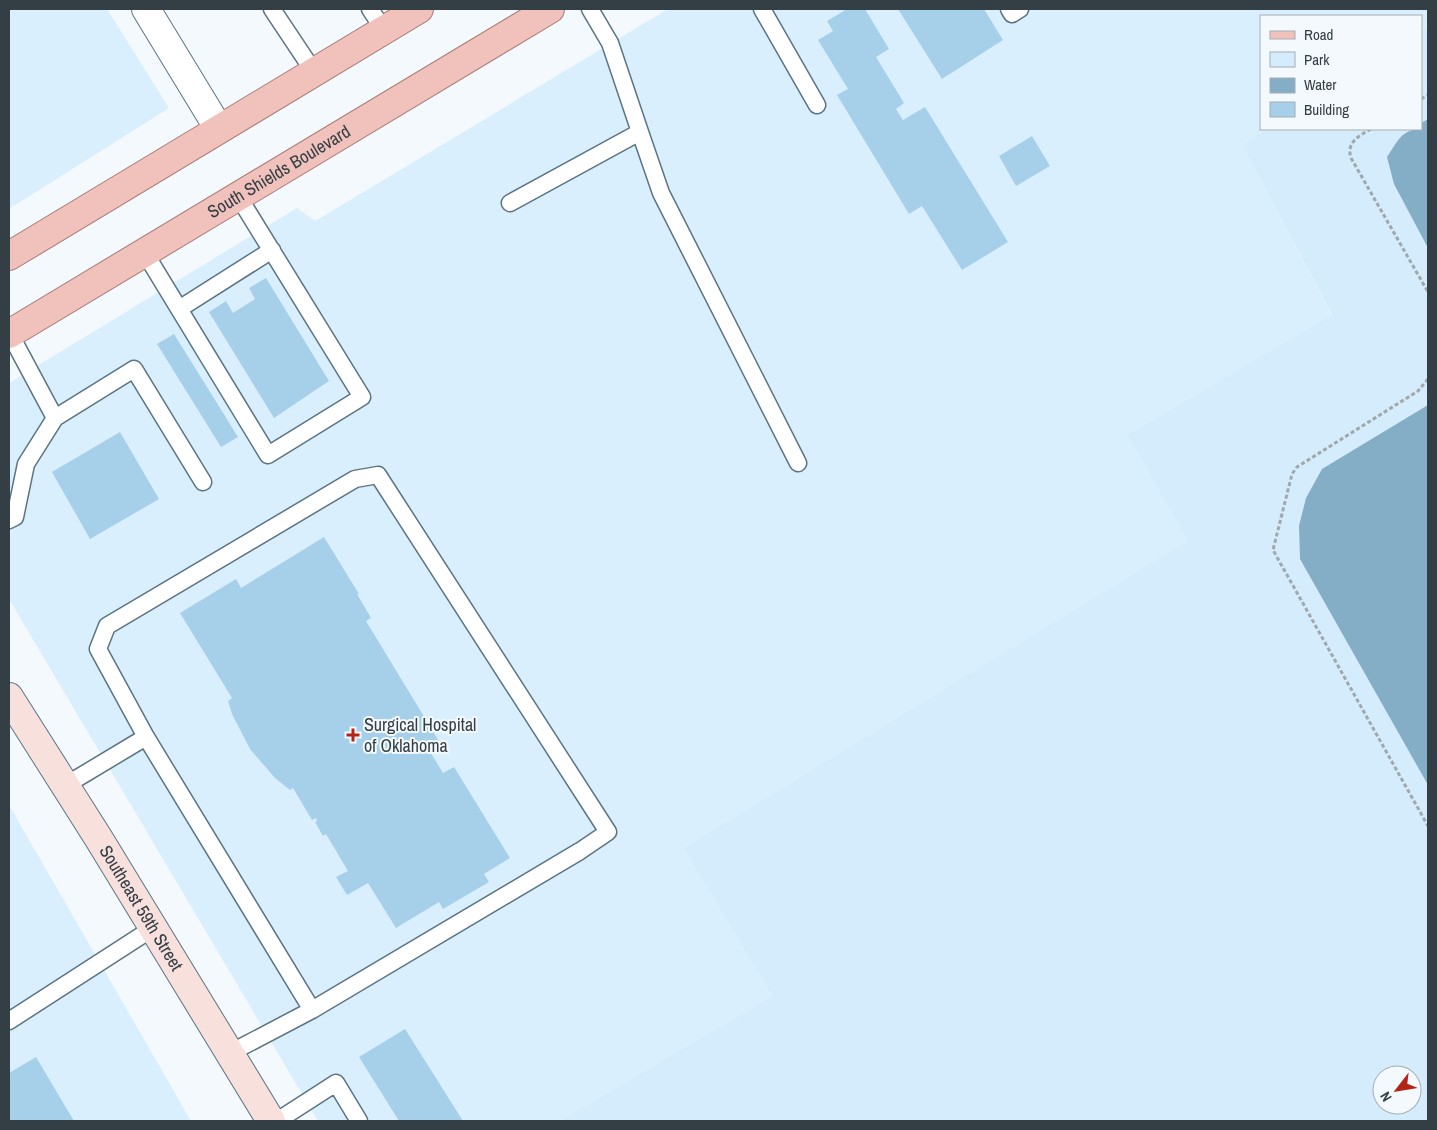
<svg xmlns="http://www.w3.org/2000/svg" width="1437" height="1130" font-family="'Archivo Narrow',sans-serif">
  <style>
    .built { fill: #d9effd }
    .green { fill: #d4ecfb; fill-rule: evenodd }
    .water { fill: #84aec6 }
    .building { fill: #a6d0e9 }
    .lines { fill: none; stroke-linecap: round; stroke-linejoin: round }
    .lane-casing { stroke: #5a7484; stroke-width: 19 }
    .street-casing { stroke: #5a7484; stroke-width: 30 }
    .secondary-casing { stroke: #5a7484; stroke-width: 30 }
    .primary-casing { stroke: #a77a74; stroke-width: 30 }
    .path { stroke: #a0a8ac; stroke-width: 3; stroke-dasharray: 4 2.5; stroke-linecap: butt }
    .lane { stroke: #fff; stroke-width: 16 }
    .street { stroke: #fff; stroke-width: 28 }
    .secondary { stroke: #f8e1dd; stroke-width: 28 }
    .primary { stroke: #f0c2bb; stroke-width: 28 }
    .poi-dot { fill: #b32417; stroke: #f3f9fc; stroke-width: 2 }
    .labels { text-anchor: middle; stroke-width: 4; stroke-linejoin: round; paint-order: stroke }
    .street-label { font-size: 18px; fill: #333e45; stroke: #f3f9fc }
    .poi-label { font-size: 18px; fill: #333e45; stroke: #f3f9fc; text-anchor: start }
  </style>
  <rect width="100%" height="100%" fill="#f3f9fc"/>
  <!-- built -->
  <path class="built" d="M9,9H107L169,108L9,209Z
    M668,9H1428V26L1421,31V16H1261V129H1267L1242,145L1332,316L1129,435L1189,541L683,848L772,996L559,1121H318L9,599V383L297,208L315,221Z
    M9,805L191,1121H9Z"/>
  <!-- green -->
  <path class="green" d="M1428,26V1121H559L772,996L683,848L1188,541L1128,435L1332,315L1242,145L1267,129H1421V31ZM1382,1075H1412V1105H1382Z"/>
  <!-- water -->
  <path class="water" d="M1428,119V248L1394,184L1387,157C1397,143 1401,129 1421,129V123Z
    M1428,405V785L1300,559L1299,526L1306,498L1322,469Z"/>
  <!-- building -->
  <path class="building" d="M847,9H865L889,49L876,57L904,103L896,109L903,120L925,107L1008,242L962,270L922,206L909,214L837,95L848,89L818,40L833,31L827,21Z
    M898,9H984L1003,40L942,79Z
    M1032,136L1050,166L1016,186L999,156Z
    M266,278L329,381L274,418L209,312L226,301L233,313L255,299L249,288Z
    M174,334L238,437L221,447L157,344Z
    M120,432L159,499L90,539L52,472Z
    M324,537L359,594H357L371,618L366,621L440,743L429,750L443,773L454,767L510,858L484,874L489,882L443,909L439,902L396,928L368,883L347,895L336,877L348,871L326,834L323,836L315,822L317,821L316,818L312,820L293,788L290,790L275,778L250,749L232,714L228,701L232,698L180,613L236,579L241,588Z
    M405,1029L463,1121H399L359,1057Z
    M36,1057L74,1121H9V1073Z"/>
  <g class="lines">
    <!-- lane casing -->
    <g class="lane-casing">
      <path id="lane" d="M272,9L314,72
        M370,9L384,30
        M762,9L817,105
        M1009,9L1012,14L1020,9
        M640,132L661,193L798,463
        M510,203L640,132L610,43L590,9
        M145,253L268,455L362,397L238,196
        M179,309L272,250
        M55,418L134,369L203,482
        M9,520L15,517L26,464L55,418L10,334
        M66,785L146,737
        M9,1021L153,928
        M230,1053L312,1010L580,851L608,832L378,475L355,479L107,626L98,649L146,737L312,1010
        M277,1121L336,1083L359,1121"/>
    </g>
    <!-- street casing -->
    <g class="street-casing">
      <path id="street" d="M146,9L219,129"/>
    </g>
    <!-- secondary casing -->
    <g class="secondary-casing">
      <g id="secondary">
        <path id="s1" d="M9,697L99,839L271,1121"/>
      </g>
    </g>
    <!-- primary casing -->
    <g class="primary-casing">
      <g id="primary">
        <path d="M9,256L419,9"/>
        <path id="s2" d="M9,334L550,9"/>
      </g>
    </g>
    <!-- path -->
    <path class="path" d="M1421,99L1428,95
      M1371,129C1359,136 1346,142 1351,158L1428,292
      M1428,379L1418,391L1297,467L1292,474L1273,550L1428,826"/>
    <!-- lane -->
    <use href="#lane" class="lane"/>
    <!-- street -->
    <use href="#street" class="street"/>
    <!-- secondary -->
    <use href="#secondary" class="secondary"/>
    <!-- primary -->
    <use href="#primary" class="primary"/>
  </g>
  <!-- markers -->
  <path class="poi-dot" d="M350.5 727.5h5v5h5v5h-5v5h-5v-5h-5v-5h5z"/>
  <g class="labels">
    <!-- street labels -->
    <g class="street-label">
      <text dy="6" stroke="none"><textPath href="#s2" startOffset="315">South Shields Boulevard</textPath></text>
      <text dy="6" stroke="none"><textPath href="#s1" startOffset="249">Southeast 59th Street</textPath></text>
    </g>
    <!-- poi labels -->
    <g class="poi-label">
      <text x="364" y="731">Surgical Hospital<tspan x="364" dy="21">of Oklahoma</tspan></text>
    </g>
  </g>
  <!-- border -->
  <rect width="1437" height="1130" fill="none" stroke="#333e45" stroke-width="20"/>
  <!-- legend -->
  <rect x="1260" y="15" width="162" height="115" fill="#f3f9fc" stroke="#a6aeb3"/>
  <rect x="1270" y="31" width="25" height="8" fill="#f0c2bb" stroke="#a6aeb3"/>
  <text x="1304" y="40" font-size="15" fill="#333e45">Road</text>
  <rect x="1270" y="52" width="25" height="15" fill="#d4ecfb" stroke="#a6aeb3"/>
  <text x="1304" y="65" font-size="15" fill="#333e45">Park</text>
  <rect x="1270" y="78" width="25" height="15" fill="#84aec6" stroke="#a6aeb3"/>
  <text x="1304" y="90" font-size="15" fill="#333e45">Water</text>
  <rect x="1270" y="102" width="25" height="15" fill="#a6d0e9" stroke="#a6aeb3"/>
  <text x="1304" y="115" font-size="15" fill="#333e45">Building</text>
  <!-- north arrow -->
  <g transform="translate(1397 1090) rotate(239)"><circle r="24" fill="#f3f9fc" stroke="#a6aeb3"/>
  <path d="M0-4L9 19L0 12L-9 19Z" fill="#b32417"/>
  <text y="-8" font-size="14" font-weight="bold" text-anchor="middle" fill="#333e45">N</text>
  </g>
</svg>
